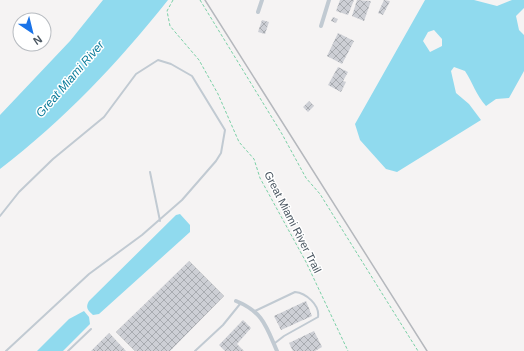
<svg xmlns="http://www.w3.org/2000/svg" width="524" height="351" font-family="Helvetica,sans-serif">
  <style>
    .water { fill: #90daee; fill-rule: evenodd }
    .building { fill: url(#building-cross-hatch) }
    .lines { fill: none; stroke-linecap: round; stroke-linejoin: round }
    .path { stroke: #7ad0a6; stroke-width: 1; stroke-dasharray: 3 2; stroke-linecap: butt }
    .service { stroke: #c1cad2; stroke-width: 2 }
    .minor { stroke: #c1cad2; stroke-width: 4 }
    .rail { stroke: #b5b8bd; stroke-width: 1.5 }
    .labels { text-anchor: middle; stroke-width: 3; stroke-linejoin: round; paint-order: stroke }
    .street-label { font-size: 11px; fill: #4a5661; stroke: #fff }
    .water-label { font-size: 12px; font-style: italic; fill: #0c7c9b; stroke: #fff }
  </style>
  <defs>
    <pattern id="building-cross-hatch" width="8" height="8" patternUnits="userSpaceOnUse"><rect width="8" height="8" fill="#cdcfd5"/><path d="M0 0l8 8M0 8l8-8" fill="none" stroke="#a8abb0"/></pattern>
  </defs>
  <rect width="100%" height="100%" fill="#f5f3f3"/>
  <!-- water -->
  <path class="water" d="M103,0H168C118,63 64,120 0,169V115L70,41Z
    M425,0H474L497,6L512,0H524V8L516,16L519,30L524,35V71L509,98L496,99L486,106C476,95 473,83 465,71L454,67L451,71L456,93L469,104L481,120L397,172L386,169L360,140L355,124ZM434,30L442,39V46L430,52L423,41L428,32Z
    M180,214L190,225V232L99,314L93,315C88,310 85,308 89,301L176,215Z
    M84,311L89,317L90,324L63,351H37L69,319Z"/>
  <!-- building -->
  <path class="building" d="M340,0H354L348,15L336,11Z
    M357,0L371,1L364,21L352,16Z
    M384,0L390,1L383,15L378,13Z
    M333,17L338,19L336,23L331,21Z
    M262,20L269,22L265,34L258,32Z
    M338,33L354,41L342,64L327,56Z
    M338,67L348,72L343,81L346,82L341,92L328,85Z
    M309,101L314,106L308,112L303,107Z
    M189,261L224,296L170,351H135L116,332Z
    M306,301L312,316L281,330L274,316Z
    M243,320L251,328L237,344L244,351H225L219,345Z
    M314,331L322,347L315,351H293L289,343Z
    M109,333L126,351H91Z"/>
  <g class="lines">
    <!-- path -->
    <path class="path" d="M173,0L167,11L170,26L199,60L218,94L239,142L254,159L260,178L306,262L348,351
      M200,0L282,134L306,178L320,194L418,351"/>
    <!-- service -->
    <path class="service" d="M150,172L160,221
      M0,216L19,192L53,159L104,117L136,74L158,60L171,64L192,76L225,130L221,153L216,161L182,200L142,235L89,274L6,351
      M255,311L295,292C306,293 320,305 318,317L284,336L275,343
      M68,351L91,329
      M195,351L223,325L240,304"/>
    <!-- minor -->
    <path class="minor" d="M258,12L262,0
      M321,26L329,0
      M236,301C263,312 266,326 277,351"/>
    <!-- rail -->
    <path class="rail" d="M205,0L427,351"/>
  </g>
  <g class="labels">
    <!-- street labels -->
    <g class="street-label">
      <text transform="translate(293 222) rotate(63)" y="4">Great Miami River Trail</text>
    </g>
    <!-- water labels -->
    <g class="water-label">
      <text transform="translate(70 79) rotate(-49)" y="4">Great Miami River</text>
    </g>
  </g>
  <!-- north arrow -->
  <g transform="translate(32 32) rotate(145)"><circle r="19" fill="#ffffff" stroke="#b7bbc0"/>
  <path d="M0-3L7 15L0 10L-7 15Z" fill="#1a73e8"/>
  <text y="-6" font-size="11" font-weight="bold" text-anchor="middle" fill="#4a5661">N</text>
  </g>
</svg>
